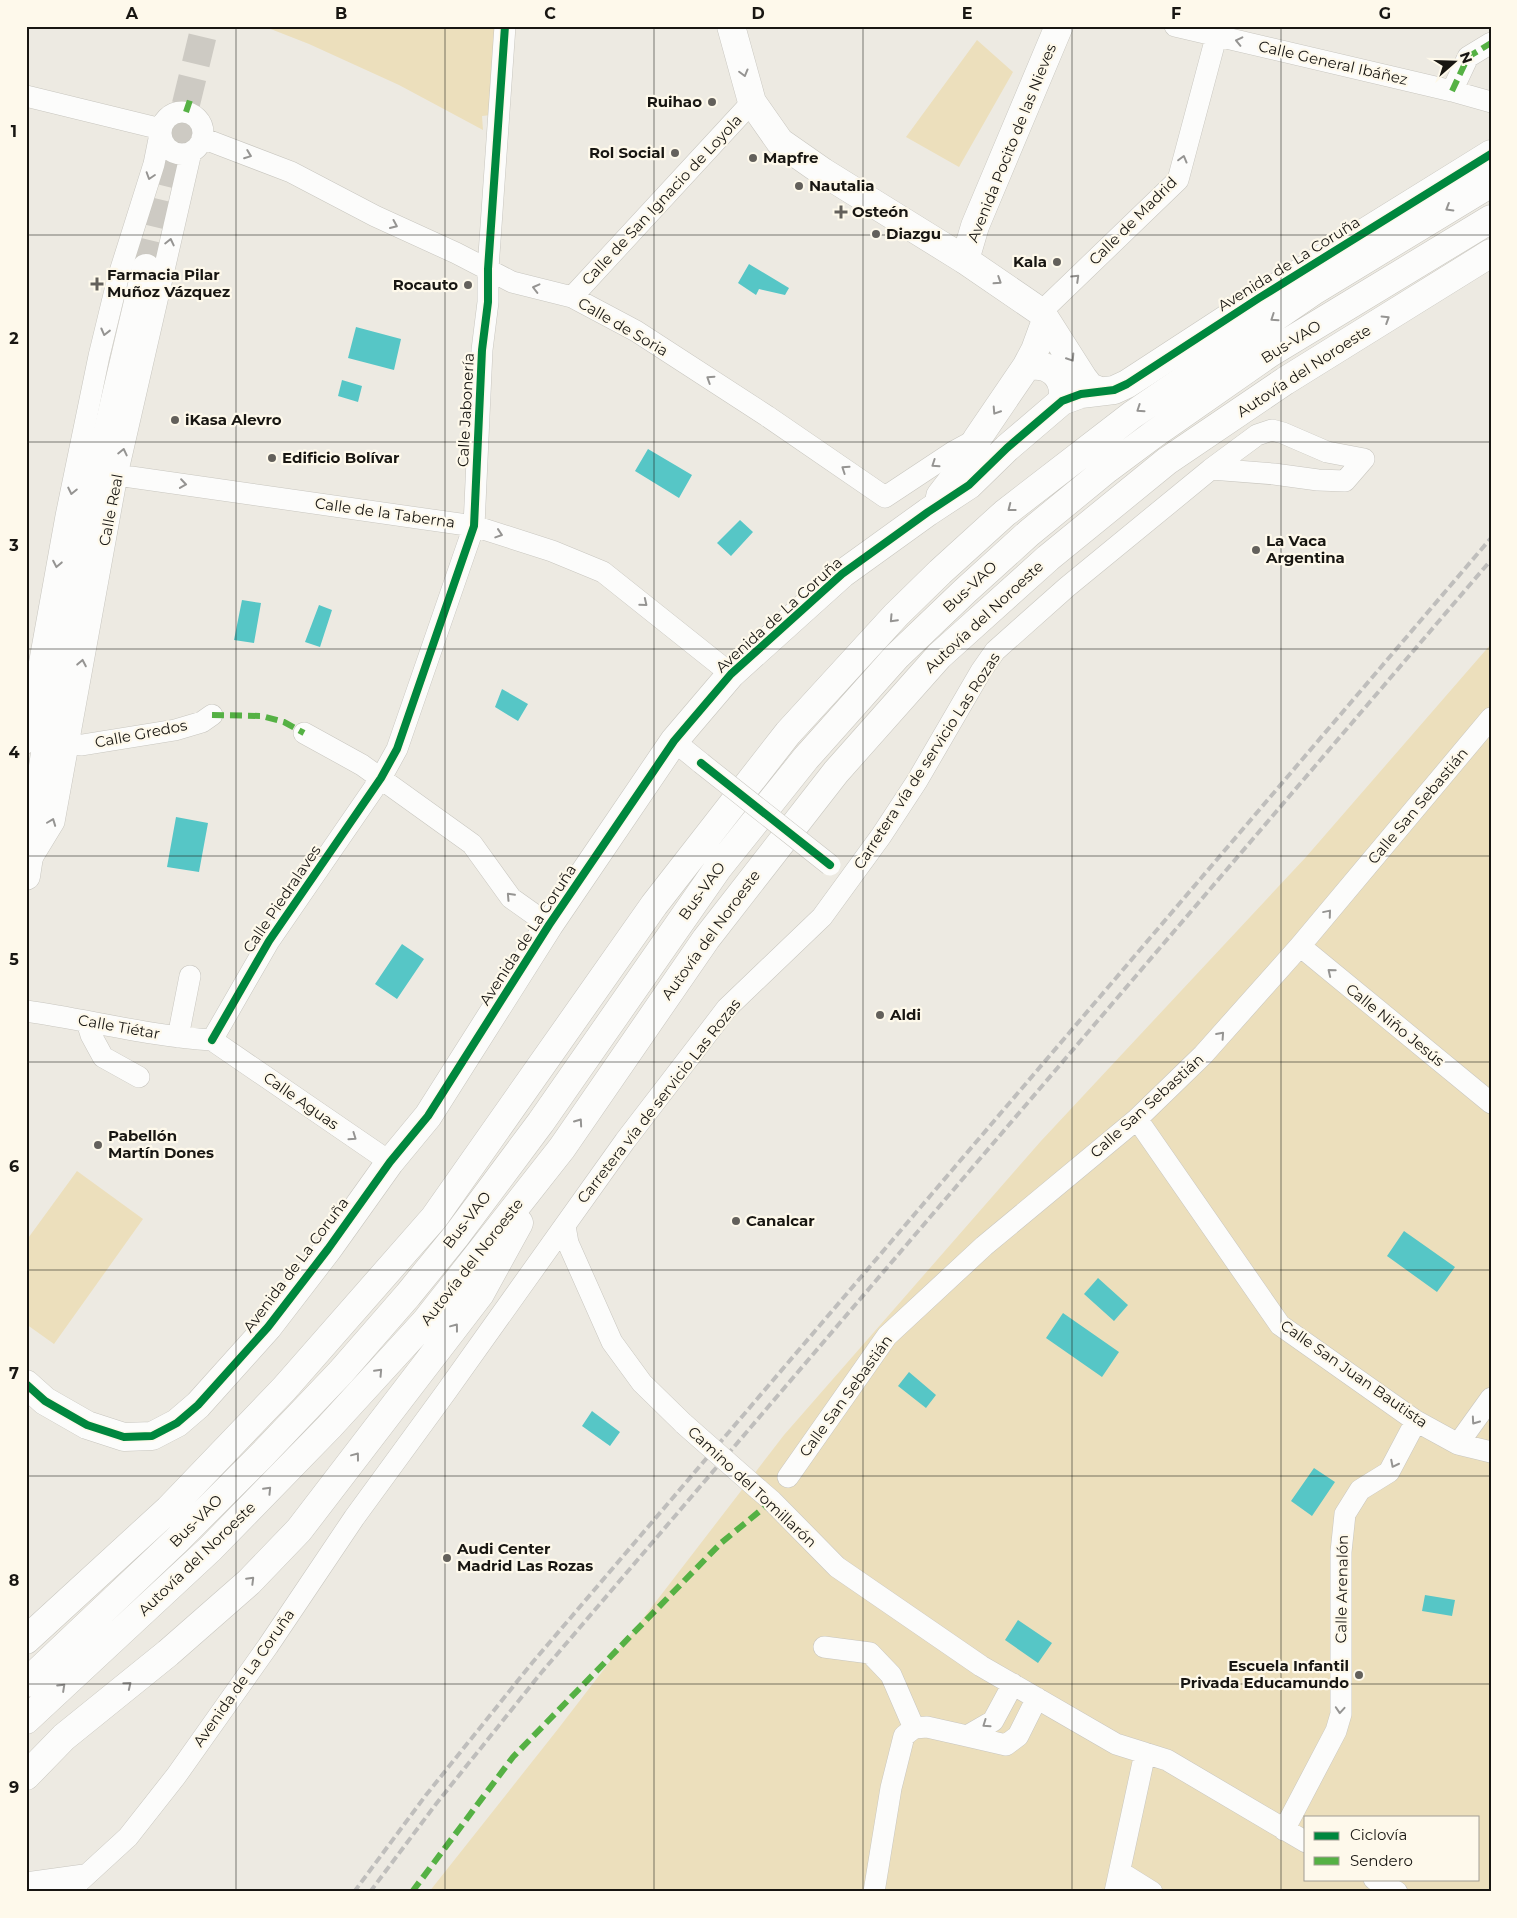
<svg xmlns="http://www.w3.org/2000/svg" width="1517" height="1918" font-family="Montserrat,sans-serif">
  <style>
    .green { fill: #ecdfbc; fill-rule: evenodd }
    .water { fill: #56c6c6 }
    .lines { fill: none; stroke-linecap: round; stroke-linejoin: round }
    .secondary-tunnel { stroke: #cdcac3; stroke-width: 28; stroke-dasharray: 28 14; stroke-linecap: butt }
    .street-casing { stroke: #c8c6bf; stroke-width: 22 }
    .secondary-casing { stroke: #c8c6bf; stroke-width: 29 }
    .highway-casing { stroke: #c8c6bf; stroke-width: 29 }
    .street { stroke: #fcfcfb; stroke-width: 21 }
    .secondary { stroke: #fcfcfb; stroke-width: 28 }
    .highway { stroke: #fcfcfb; stroke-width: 28 }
    .rail { stroke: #bfbebc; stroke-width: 4; stroke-dasharray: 8 4; stroke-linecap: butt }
    .street-bridge-casing { stroke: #c8c6bf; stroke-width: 22; stroke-linecap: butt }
    .street-bridge { stroke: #fcfcfb; stroke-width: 21 }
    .quiet { stroke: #55b144; stroke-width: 6; stroke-dasharray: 12 6; stroke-linecap: butt }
    .cycleway-casing { stroke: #fef9eb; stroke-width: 11 }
    .cycleway { stroke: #00873e; stroke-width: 8 }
    .oneway { stroke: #959492 }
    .grid { fill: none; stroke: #181612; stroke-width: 1; stroke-opacity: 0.55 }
    .poi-dot { fill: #63605b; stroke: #fef9eb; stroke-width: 2 }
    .labels { text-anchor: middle; stroke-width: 4.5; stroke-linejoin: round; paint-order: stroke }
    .street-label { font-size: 15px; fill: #181612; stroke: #fef9eb }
    .poi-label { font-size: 15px; font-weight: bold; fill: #181612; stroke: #fef9eb; text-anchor: start }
    .neatline { fill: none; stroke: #181612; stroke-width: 2 }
    .grid-label { font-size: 16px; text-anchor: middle; font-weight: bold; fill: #181612 }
  </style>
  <rect width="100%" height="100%" fill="#edeae2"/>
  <!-- green -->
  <path class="green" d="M263,26H498L491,115L482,116L483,130L399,85L309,44Z
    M977,40L1013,72L959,167L906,137Z
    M1491,644V1892H429L558,1729L784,1435L1041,1141L1306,857ZM1306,1817H1478V1879H1306Z
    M77,1171L143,1219L54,1344L26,1324V1241Z"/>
  <!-- water -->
  <path class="water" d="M749,264L789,288L785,295L759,289L756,295L738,283Z
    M356,327L401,339L394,370L348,358Z
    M342,380L362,386L358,402L338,396Z
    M648,449L692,475L679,498L635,471Z
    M740,520L753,532L731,556L717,543Z
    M242,600L261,603L254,643L234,640Z
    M319,605L332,610L320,647L305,642Z
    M502,689L528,704L518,721L495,707Z
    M176,817L208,823L199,872L167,867Z
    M402,944L424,959L397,999L375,984Z
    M1404,1231L1455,1267L1437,1292L1387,1256Z
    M1098,1278L1128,1305L1114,1321L1084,1294Z
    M1063,1313L1119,1352L1102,1377L1046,1338Z
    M909,1372L936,1395L926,1408L898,1386Z
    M592,1411L620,1432L610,1446L582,1426Z
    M1314,1468L1335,1482L1312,1516L1291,1501Z
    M1425,1595L1455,1600L1452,1616L1422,1611Z
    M1018,1620L1052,1643L1038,1663L1005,1640Z"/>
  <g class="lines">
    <!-- secondary-tunnel -->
    <path class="secondary-tunnel" d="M146,268L205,26"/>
    <!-- street casing -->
    <g class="street-casing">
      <path id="street" d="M1175,26L1452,91L1491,102
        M1452,91L1468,57L1491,43
        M26,96L161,129L154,164L118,278L99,356L66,516L30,715L26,743
        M161 133a21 21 0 1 1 42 0a21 21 0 1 1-42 0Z
        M202,138L291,172L375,216L456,253L512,282L572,297L636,331L767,416L885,497L953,452L977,439
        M572,297L752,102
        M1041,312L1178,180L1219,26
        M1272,430L1283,433L1327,452L1364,459L1345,481L1318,480L1274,474L1211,469L1257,435Z
        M117,475L474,526L552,551L603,572L731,674
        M304,733L362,765L472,844L511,898L549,925
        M674,741L701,763
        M67,744L82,745L175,730L202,722L212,715
        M32,858L54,822L117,475L191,152
        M1300,946L1491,1103
        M26,1011C89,1020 149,1036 212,1040L390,1162
        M87,1022L91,1035L103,1057L139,1077
        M178,1037L190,976
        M212,1040L269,941L381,778L397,749L474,526L482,350L488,302V269L505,26
        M1137,1119L1280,1325L1416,1421L1458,1444L1491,1452
        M565,1226L568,1243L612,1342L642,1383L684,1424
        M1458,1444L1491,1398
        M788,1477L887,1336L984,1246L1137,1119L1203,1055L1300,946L1491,718
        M758,1489L772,1501L837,1567L981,1666L1116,1744L1167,1760L1306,1842
        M824,1647L870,1653L891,1675L914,1728
        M1013,1684L993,1721L967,1736L1006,1745L1018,1736L1037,1698
        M1284,1830L1336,1731L1341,1714V1552L1345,1514L1360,1490L1389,1472L1416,1421
        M1120,1872L1152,1892
        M1374,1879L1397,1892
        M26,1883L84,1875
        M68,1892L128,1837L176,1776L268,1646L354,1518L446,1392L625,1141L727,1008L822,917L881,836L917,781L981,671L995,651L1067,587L1211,469
        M874,1892L891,1788L904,1736L914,1728L927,1727L967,1736
        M1115,1892L1145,1753"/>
    </g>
    <!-- secondary casing -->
    <g class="secondary-casing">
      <path id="secondary" d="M731,26L752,102L780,142L823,172L965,260L1041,312L1083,378L1090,387L1100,391
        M965,260L975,226L1059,26
        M1026,367C1049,361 1067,377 1062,401
        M940,496L957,474L977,439L1026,367L1035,350L1046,320
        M26,876L57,676L81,545L146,268
        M26,1384L45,1401L87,1425L124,1437L152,1436L177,1423L198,1405L268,1327L328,1249L390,1162L428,1116L549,925L674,741L731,674L842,574L928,512L969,485L1007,448L1062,401L1081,394L1114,390L1127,384L1259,298L1491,154"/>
    </g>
    <!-- highway casing -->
    <g class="highway-casing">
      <path id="highway" d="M26,1640L169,1509L284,1389L434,1218L654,905L788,733L896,615L940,572L1005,513L1132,415L1315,290L1491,183
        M26,1683L176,1541L260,1457L341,1372L408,1295L456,1236L541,1122L718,868L806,758L896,657L965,591L1029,533L1107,469L1154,434L1270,353L1491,219
        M26,1720L210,1549L329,1427L426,1321L562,1148L706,939L836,772L939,656L1048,558L1167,461L1285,381L1491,253
        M26,1776L64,1737L168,1653L249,1582L299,1530L480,1294L519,1223"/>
    </g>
    <!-- street -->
    <use href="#street" class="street"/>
    <!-- secondary -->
    <use href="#secondary" class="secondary"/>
    <!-- highway -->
    <use href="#highway" class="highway"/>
    <!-- rail -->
    <path class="rail" d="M354,1892L426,1795L532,1663L1491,538
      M370,1892L436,1804L541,1673L1491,560"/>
    <!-- street-bridge casing -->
    <g class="street-bridge-casing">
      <path id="street-bridge" d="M701,763L830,865
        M684,1424L758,1489"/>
    </g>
    <!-- street-bridge -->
    <use href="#street-bridge" class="street-bridge"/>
    <!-- quiet -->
    <path class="quiet" d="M1452,91L1468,57L1491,43
      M186,112L190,100
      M212,715L262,716L284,722L304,733
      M412,1892L513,1757L721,1543L772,1501"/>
    <!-- cycleway casing -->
    <g class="cycleway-casing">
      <path id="cycleway" d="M701,763L830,865
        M212,1040L269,941L381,778L397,749L474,526L482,350L488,302V269L505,26
        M26,1384L45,1401L87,1425L124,1437L152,1436L177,1423L198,1405L268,1327L328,1249L390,1162L428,1116L549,925L674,741L731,674L842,574L928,512L969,485L1007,448L1062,401L1081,394L1114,390L1127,384L1259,298L1491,154"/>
    </g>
    <!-- cycleway -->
    <use href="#cycleway" class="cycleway"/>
  </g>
  <!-- one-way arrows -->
  <defs><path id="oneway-chevron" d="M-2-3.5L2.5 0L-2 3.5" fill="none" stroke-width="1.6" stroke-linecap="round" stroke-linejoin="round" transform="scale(1.25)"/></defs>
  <g class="oneway">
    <use href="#oneway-chevron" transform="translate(1239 41) rotate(-167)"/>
    <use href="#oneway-chevron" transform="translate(744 73) rotate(75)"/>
    <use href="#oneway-chevron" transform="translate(248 155) rotate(21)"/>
    <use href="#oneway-chevron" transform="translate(1183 159) rotate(-75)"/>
    <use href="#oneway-chevron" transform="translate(150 176) rotate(108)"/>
    <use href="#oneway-chevron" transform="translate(1449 208) rotate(149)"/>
    <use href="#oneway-chevron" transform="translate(394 225) rotate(24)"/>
    <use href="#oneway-chevron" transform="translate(170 242) rotate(-77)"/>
    <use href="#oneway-chevron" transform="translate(1076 278) rotate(-44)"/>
    <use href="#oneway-chevron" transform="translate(998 281) rotate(33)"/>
    <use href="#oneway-chevron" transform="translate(536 288) rotate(-166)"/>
    <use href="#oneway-chevron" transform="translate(1274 318) rotate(146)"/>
    <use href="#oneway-chevron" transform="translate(1386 319) rotate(-32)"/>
    <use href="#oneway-chevron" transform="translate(105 332) rotate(104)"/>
    <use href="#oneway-chevron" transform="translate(1071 358) rotate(57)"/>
    <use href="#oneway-chevron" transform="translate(710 379) rotate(-147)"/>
    <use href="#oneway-chevron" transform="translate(1140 409) rotate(146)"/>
    <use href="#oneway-chevron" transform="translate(996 411) rotate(123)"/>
    <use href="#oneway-chevron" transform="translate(123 452) rotate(-77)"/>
    <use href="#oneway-chevron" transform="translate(935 464) rotate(146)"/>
    <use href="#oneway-chevron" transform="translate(845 469) rotate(-146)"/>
    <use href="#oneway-chevron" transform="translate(183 484) rotate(8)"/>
    <use href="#oneway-chevron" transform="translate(72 491) rotate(102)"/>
    <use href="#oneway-chevron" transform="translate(1011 508) rotate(142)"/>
    <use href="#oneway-chevron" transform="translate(499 534) rotate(18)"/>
    <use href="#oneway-chevron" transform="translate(57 564) rotate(101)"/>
    <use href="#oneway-chevron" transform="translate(644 603) rotate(39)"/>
    <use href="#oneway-chevron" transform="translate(893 619) rotate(133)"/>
    <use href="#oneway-chevron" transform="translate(82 663) rotate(-79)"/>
    <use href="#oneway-chevron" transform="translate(52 822) rotate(-69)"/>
    <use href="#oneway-chevron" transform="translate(510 896) rotate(-133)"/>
    <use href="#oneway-chevron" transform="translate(1328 913) rotate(-50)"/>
    <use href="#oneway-chevron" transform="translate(1331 972) rotate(-141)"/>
    <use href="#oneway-chevron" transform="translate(1221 1035) rotate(-48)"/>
    <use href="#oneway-chevron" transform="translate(579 1122) rotate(-55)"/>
    <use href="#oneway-chevron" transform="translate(353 1137) rotate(35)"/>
    <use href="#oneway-chevron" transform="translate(455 1327) rotate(-53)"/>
    <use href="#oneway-chevron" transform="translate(379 1372) rotate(-47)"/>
    <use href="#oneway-chevron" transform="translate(1475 1421) rotate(125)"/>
    <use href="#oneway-chevron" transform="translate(356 1456) rotate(-53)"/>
    <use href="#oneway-chevron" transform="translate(1394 1464) rotate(117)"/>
    <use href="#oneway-chevron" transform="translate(268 1490) rotate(-46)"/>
    <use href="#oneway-chevron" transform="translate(251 1580) rotate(-45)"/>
    <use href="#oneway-chevron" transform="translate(128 1685) rotate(-39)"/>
    <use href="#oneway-chevron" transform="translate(62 1687) rotate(-43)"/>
    <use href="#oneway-chevron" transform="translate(1340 1710) rotate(94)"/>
    <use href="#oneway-chevron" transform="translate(986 1724) rotate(145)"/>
  </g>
  <!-- grid -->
  <path class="grid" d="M236,26V1892M445,26V1892M654,26V1892M863,26V1892M1072,26V1892M1281,26V1892M26,235H1491M26,442H1491M26,649H1491M26,856H1491M26,1062H1491M26,1270H1491M26,1476H1491M26,1684H1491"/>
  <!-- markers -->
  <g class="poi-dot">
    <circle cx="712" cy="102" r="5"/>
    <circle cx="675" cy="153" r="5"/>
    <circle cx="753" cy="158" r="5"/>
    <circle cx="799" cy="186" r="5"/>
    <path d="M838.5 204.5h5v5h5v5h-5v5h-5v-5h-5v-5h5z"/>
    <circle cx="876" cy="234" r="5"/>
    <circle cx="1057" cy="262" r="5"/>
    <path d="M94.5 276.5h5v5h5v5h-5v5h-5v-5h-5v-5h5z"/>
    <circle cx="468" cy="285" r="5"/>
    <circle cx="175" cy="420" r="5"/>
    <circle cx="272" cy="458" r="5"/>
    <circle cx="1256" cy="550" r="5"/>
    <circle cx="880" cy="1015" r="5"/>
    <circle cx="98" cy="1145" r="5"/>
    <circle cx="736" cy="1221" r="5"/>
    <circle cx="447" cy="1558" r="5"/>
    <circle cx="1359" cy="1675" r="5"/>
  </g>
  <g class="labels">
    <!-- street labels -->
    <g class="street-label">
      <text transform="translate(1333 63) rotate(13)" y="5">Calle General Ibáñez</text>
      <text transform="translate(1012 143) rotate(-68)" y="5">Avenida Pocito de las Nieves</text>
      <text transform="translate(662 200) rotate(-47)" y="5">Calle de San Ignacio de Loyola</text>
      <text transform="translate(1133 221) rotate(-45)" y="5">Calle de Madrid</text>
      <text transform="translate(1289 264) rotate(-32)" y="5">Avenida de La Coruña</text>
      <text transform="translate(623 327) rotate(30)" y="5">Calle de Soria</text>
      <text transform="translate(1291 342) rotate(-32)" y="5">Bus-VAO</text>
      <text transform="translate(1304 371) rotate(-33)" y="5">Autovía del Noroeste</text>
      <text transform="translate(466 410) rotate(-87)" y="5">Calle Jabonería</text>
      <text transform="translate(111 510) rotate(-79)" y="5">Calle Real</text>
      <text transform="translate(385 513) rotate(8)" y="5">Calle de la Taberna</text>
      <text transform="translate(970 587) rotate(-43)" y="5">Bus-VAO</text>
      <text transform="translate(779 615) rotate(-42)" y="5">Avenida de La Coruña</text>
      <text transform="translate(984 617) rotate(-43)" y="5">Autovía del Noroeste</text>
      <text transform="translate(141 734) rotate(-11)" y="5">Calle Gredos</text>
      <text transform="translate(927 761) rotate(-57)" y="5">Carretera vía de servicio Las Rozas</text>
      <text transform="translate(1418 806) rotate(-50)" y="5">Calle San Sebastián</text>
      <text transform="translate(702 891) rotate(-54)" y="5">Bus-VAO</text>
      <text transform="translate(282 899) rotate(-56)" y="5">Calle Piedralaves</text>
      <text transform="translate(528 935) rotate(-57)" y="5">Avenida de La Coruña</text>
      <text transform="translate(711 935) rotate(-54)" y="5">Autovía del Noroeste</text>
      <text transform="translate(1395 1025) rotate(39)" y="5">Calle Niño Jesús</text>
      <text transform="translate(119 1027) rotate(10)" y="5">Calle Tiétar</text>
      <text transform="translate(301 1101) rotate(35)" y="5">Calle Aguas</text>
      <text transform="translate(659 1101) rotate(-52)" y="5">Carretera vía de servicio Las Rozas</text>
      <text transform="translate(1147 1106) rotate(-42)" y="5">Calle San Sebastián</text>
      <text transform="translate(467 1220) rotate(-52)" y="5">Bus-VAO</text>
      <text transform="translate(472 1262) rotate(-52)" y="5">Autovía del Noroeste</text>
      <text transform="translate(296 1265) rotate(-53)" y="5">Avenida de La Coruña</text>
      <text transform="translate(1354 1374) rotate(35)" y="5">Calle San Juan Bautista</text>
      <text transform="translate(846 1396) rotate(-54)" y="5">Calle San Sebastián</text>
      <text transform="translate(752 1487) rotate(43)" y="5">Camino del Tomillarón</text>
      <text transform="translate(196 1521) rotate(-45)" y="5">Bus-VAO</text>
      <text transform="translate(197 1559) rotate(-44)" y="5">Autovía del Noroeste</text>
      <text transform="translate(1342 1589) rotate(-89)" y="5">Calle Arenalón</text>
      <text transform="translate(244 1678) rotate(-55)" y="5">Avenida de La Coruña</text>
    </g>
    <!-- poi labels -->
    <g class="poi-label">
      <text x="702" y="107" text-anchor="end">Ruihao</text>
      <text x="665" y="158" text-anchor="end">Rol Social</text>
      <text x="763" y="163">Mapfre</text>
      <text x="809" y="191">Nautalia</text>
      <text x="852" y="217">Osteón</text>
      <text x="886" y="239">Diazgu</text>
      <text x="1047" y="267" text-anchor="end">Kala</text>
      <text x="107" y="280">Farmacia Pilar<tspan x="107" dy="17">Muñoz Vázquez</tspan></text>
      <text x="458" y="290" text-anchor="end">Rocauto</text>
      <text x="185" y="425">iKasa Alevro</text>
      <text x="282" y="463">Edificio Bolívar</text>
      <text x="1266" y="546">La Vaca<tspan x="1266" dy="17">Argentina</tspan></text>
      <text x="890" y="1020">Aldi</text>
      <text x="108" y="1141">Pabellón<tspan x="108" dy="17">Martín Dones</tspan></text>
      <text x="746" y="1226">Canalcar</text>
      <text x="457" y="1554">Audi Center<tspan x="457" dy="17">Madrid Las Rozas</tspan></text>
      <text x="1349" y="1671" text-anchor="end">Escuela Infantil<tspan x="1349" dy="17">Privada Educamundo</tspan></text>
    </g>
  </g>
  <!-- border -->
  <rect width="1517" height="1918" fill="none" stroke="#fef9eb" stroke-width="55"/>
  <!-- legend -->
  <rect x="1304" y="1816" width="175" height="65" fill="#fef9eb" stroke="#a29e94"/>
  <rect x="1314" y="1832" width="25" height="8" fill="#00873e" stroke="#a29e94"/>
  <text x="1350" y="1840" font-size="15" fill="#181612">Ciclovía</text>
  <rect x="1314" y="1857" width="25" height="8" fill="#55b144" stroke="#a29e94"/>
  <text x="1350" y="1866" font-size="15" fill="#181612">Sendero</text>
  <!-- north arrow -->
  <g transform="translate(1454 62) rotate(70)" stroke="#fef9eb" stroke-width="4" paint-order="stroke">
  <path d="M0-4L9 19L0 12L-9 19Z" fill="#181612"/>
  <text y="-8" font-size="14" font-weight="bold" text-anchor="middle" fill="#181612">N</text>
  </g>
  <rect x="28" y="28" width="1462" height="1862" class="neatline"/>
  <g class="grid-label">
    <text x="132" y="19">A</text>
    <text x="341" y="19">B</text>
    <text x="550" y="19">C</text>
    <text x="758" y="19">D</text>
    <text x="967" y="19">E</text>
    <text x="1176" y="19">F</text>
    <text x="1385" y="19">G</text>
    <text x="14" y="137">1</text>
    <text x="14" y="344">2</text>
    <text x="14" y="551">3</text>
    <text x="14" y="758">4</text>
    <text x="14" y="965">5</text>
    <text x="14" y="1172">6</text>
    <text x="14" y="1379">7</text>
    <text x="14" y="1586">8</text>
    <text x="14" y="1793">9</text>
  </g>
</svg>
